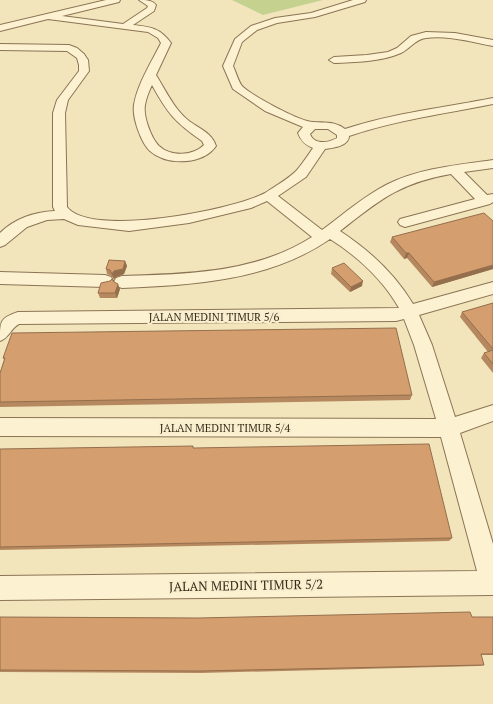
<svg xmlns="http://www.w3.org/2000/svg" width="493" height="704" font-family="'PT Serif',serif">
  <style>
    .green { fill: #c5d18f }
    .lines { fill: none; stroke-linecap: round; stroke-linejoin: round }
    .minor-casing { stroke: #8b7454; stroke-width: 2 }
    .minor { fill: #fcf1d0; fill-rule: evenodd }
    .wall { fill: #b6885f }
    .shaded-wall { fill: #946f4d }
    .building { fill: #d49e6e; stroke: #946f4d }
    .labels { text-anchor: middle; stroke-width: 4; stroke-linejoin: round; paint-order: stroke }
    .street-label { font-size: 11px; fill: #392b1a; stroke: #f9eecd }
    .near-street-label { font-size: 13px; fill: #392b1a; stroke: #f9eecd }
  </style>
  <rect width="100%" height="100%" fill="#f2e5bc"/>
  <!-- green -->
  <path class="green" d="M232,0H323L263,15Z"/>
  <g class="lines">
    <!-- minor casing -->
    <g class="minor-casing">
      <path id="minor" d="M106,0H120L119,2L62,16L123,24L147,8L148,6L139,0C146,0 152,0 156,5L154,11L133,25C151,27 160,28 171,43L156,75C166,91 174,109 189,121C200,129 212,133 216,146C203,165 167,166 150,151C141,143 132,117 134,105C137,85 152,61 161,43L158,38L148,32L48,19L0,31V25ZM152,85C168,114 175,122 202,141L204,145C193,156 171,157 159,146C151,138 143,116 145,105C146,99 149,91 152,85Z
        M353,0H366L365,2L315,17L277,23L257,30L242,42L233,66C236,72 238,81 242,86C251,95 300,122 313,122C325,123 335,121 345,129C393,113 443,108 493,98V104C444,114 396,120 349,136C349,146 333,148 325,149L306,177L278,196L322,230C344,214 364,196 388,184C420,168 458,165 493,160V168L464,172L487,195L493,194V202L490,204L405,227L400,225L398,222L400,219L475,199L451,174C399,183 380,200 340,231C369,250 395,274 413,304L493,282V294L419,315L432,345L455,417L493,405V421L460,433L493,544V595L0,600V576L477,571L441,437L0,436V418L436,419L414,345L404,319L396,321L19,324C11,328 9,338 0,341C0,321 0,318 18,312L399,308C383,280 357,256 330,239C269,281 194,285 122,288L116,286L114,282L116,278L122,276C187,274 256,273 312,237L267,201L251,208L189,223L129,231L78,225L64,219L47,220L27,227L5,245L0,247V233C15,218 35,212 55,211L53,207V113L57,100L79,71V65L77,58L67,51L0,50V44L69,45L77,48L84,54L88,60L89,71L68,100L65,113L67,207C91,238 233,210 265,193C273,188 291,177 297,170C303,163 308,155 313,148C305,145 301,141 298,133L303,127L265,111L233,89L223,66L235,39L251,26L275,18L311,13ZM315,129H328L337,135V138C328,143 314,145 310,134Z
        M426,32L455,33L493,40V46C471,42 448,35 426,38C415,39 410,49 401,53C380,62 356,62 334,63L329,60L334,57L367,55L388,52L397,48L411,36Z
        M0,272L105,275L111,277L113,281L111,285L105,287L0,284Z"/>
    </g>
    <!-- minor -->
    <use href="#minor" class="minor"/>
  </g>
  <!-- wall -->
  <path class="wall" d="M392,237L493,269L432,287L407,258L404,259L390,242Z
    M125,261L127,266L124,274L116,277L114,279L111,276L107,274L106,269Z
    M332,268L362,286L350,292L331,274Z
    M114,282L120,289L117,298H100L98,293Z
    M493,303V373L481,358L484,353L488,352L460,317L462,312Z
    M3,358L412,395L410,400L0,407V373L4,360Z
    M193,448L452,538L449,541L0,550V449Z
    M0,617L198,618L493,617V655H481L484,665L479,666L201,673L0,672Z"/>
  <!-- shaded-wall -->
  <path class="shaded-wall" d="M406,253H409L407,258L404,259Z
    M125,261L127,266L124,274L116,277L114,279L112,274L114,271Z
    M493,265V269L432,287L434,282Z
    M363,281L362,286L350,292L351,287Z
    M118,284L120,289L117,298L115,293Z"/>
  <!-- building -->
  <path class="building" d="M484,213L493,221V265L434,282L409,253H406L392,237Z
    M109,260L125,261L123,269L114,271L112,274L110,270L106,269Z
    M344,263L363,281L351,287L332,268Z
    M112,279L114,282L118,284L115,293H98L101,283L110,281Z
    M493,303V349L462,312Z
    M396,328L412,395L0,402V373L5,358H3L12,333Z
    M493,350V364L484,353Z
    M429,444L452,538L0,547V449L193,446V448Z
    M470,612L472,617H493V654H481L484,665L200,671L0,670V617L198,618Z"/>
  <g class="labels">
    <!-- street labels -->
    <g class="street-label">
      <text x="214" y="321">JALAN MEDINI TIMUR 5/6</text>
      <text x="225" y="432">JALAN MEDINI TIMUR 5/4</text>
    </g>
    <!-- near-street labels -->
    <g class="near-street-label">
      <text transform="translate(246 585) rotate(-1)" y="5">JALAN MEDINI TIMUR 5/2</text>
    </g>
  </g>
</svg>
